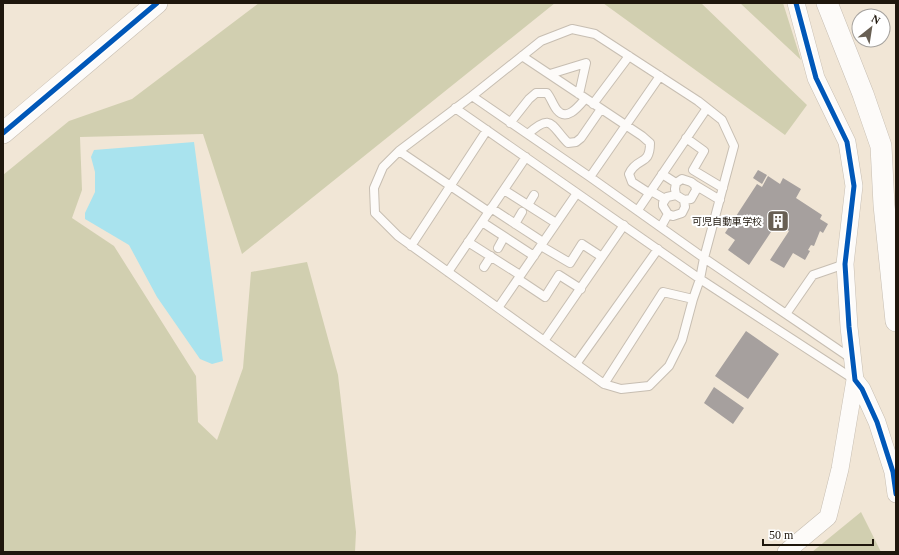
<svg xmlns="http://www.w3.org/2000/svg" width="899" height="555" font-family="'Times New Roman','Noto Sans JP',serif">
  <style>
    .green { fill: #d1cfb0 }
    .water { fill: #a9e3ee }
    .building { fill: #a6a09e }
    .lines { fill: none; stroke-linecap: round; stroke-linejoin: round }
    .service-casing { stroke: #c7beb2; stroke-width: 10 }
    .minor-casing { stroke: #c7beb2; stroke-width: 18 }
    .tertiary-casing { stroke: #c7beb2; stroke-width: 22 }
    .service { stroke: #fdfbf9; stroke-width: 8 }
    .minor { stroke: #fdfbf9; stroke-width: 17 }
    .tertiary { stroke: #fdfbf9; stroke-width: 21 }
    .cycleway-casing { stroke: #fff; stroke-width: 8 }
    .cycleway { stroke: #0057b8; stroke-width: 5 }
    .labels { text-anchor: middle; stroke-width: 4; stroke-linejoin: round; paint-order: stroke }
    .poi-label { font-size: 10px; fill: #1f170d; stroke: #fff; text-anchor: end }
  </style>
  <rect width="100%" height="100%" fill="#f1e6d6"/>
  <!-- green -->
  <path class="green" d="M259,3H555L242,254L203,134L80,137L82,190L72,218L114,246L196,376L198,422L217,440L243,368L251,272L307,262L338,375L356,532L355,552H3V175L69,121L132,99Z
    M603,3H701L807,105L785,135Z
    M740,3H783L801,60Z
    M861,512L881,552H812Z"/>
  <!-- water -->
  <path class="water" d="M194,142L223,361L212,364L200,359L157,297L129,245L85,219V213L95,192V172L91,157L94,150Z"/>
  <!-- building -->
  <path class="building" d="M758,170L767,175L762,184L753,178Z
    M768,176L780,184L783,178L801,189L796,198L822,215L820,219L828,224L823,233L820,231L814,246L811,245L808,250L810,251L805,260L793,253L784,268L770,260L789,231L777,223L749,265L728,250L735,240L725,233L757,184L762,187Z
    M746,331L779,354L748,399L715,376Z
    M714,387L744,408L733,424L704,403Z"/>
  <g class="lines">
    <!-- service casing -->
    <g class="service-casing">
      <path id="service" d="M572,29L595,34L698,101L722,120L734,146L704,258L700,279L693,299L682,340L669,366L649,386L621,389L604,384L398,236L375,213L374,188L383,167L399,151L472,96L541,41Z
        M522,56L642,136L650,143C650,167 637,156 629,174L632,182L649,193
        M550,74L586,63L579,94
        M472,96L590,177L704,258L786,314L813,275L845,264
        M593,104L629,56
        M455,108L700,279L855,380
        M510,123L529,99L536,93H547C551,98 553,105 557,110C567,122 579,106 585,99
        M528,134C552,112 551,126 568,143L576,142L581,138L601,109
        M686,138L704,151L693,170L723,188
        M399,151L489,212
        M662,174L676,183L682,179L691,182L695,185L696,190L691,199L684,200L676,195L675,189L676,183
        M590,177L660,76
        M695,185L720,200
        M504,190L556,223
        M651,191L665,199
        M528,205L534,195
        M491,208L543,242
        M638,210L707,108
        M668,214L663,206V203L667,197L676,195
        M482,222L534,256
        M515,224L522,212
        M661,227L668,214L673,216L682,213L685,207L684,200
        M468,242L520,275
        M411,246L487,130
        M541,246L570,263L582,244L602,257
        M498,248L504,237
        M484,267L491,256
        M448,272L526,157
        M518,279L545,297L559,275L581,289
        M498,308L577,193
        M786,314L852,359
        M544,341L624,225
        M576,364L658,249
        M604,384L663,292L693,299"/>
    </g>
    <!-- minor casing -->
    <g class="minor-casing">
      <path id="minor" d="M796,3L816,78L847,142L854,186L845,264L849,327L855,380L862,389L877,422L893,472L896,494
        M786,552L828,517L840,469L855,380"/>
    </g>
    <!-- tertiary casing -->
    <g class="tertiary-casing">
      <path id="tertiary" d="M827,3L863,94L881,146L884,205L896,321
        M3,133L157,3"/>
    </g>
    <!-- service -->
    <use href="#service" class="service"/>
    <!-- minor -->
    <use href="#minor" class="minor"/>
    <!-- tertiary -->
    <use href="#tertiary" class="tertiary"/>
    <!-- cycleway casing -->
    <g class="cycleway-casing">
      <path id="cycleway" d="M796,3L816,78L847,142L854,186L845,264L849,327L855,380L862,389L877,422L893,472L896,494
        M3,133L157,3"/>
    </g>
    <!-- cycleway -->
    <use href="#cycleway" class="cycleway"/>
  </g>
  <!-- icons -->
  <defs>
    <g id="building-square" transform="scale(1.15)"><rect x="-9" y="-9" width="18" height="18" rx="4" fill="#685f53" stroke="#fff"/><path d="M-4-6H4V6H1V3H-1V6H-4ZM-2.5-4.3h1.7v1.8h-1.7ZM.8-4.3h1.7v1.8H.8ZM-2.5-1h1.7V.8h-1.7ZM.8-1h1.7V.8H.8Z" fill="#fff"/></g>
  </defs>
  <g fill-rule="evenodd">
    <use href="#building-square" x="778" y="221"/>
  </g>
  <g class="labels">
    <!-- poi labels -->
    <g class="poi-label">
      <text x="762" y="225">可児自動車学校</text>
    </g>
  </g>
  <!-- border -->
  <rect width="899" height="555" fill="none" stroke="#1f170d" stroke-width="8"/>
  <!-- north arrow -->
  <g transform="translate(871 28) rotate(30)"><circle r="19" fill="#ffffff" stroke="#a5a29e"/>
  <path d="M0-3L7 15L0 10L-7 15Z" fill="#685f53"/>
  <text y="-6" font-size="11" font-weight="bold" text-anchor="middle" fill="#1f170d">N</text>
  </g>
  <!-- scale -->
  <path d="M763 539v6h110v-6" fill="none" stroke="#1f170d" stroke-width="2"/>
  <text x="769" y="539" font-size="12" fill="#1f170d" stroke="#ffffff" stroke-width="3" paint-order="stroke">50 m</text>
</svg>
